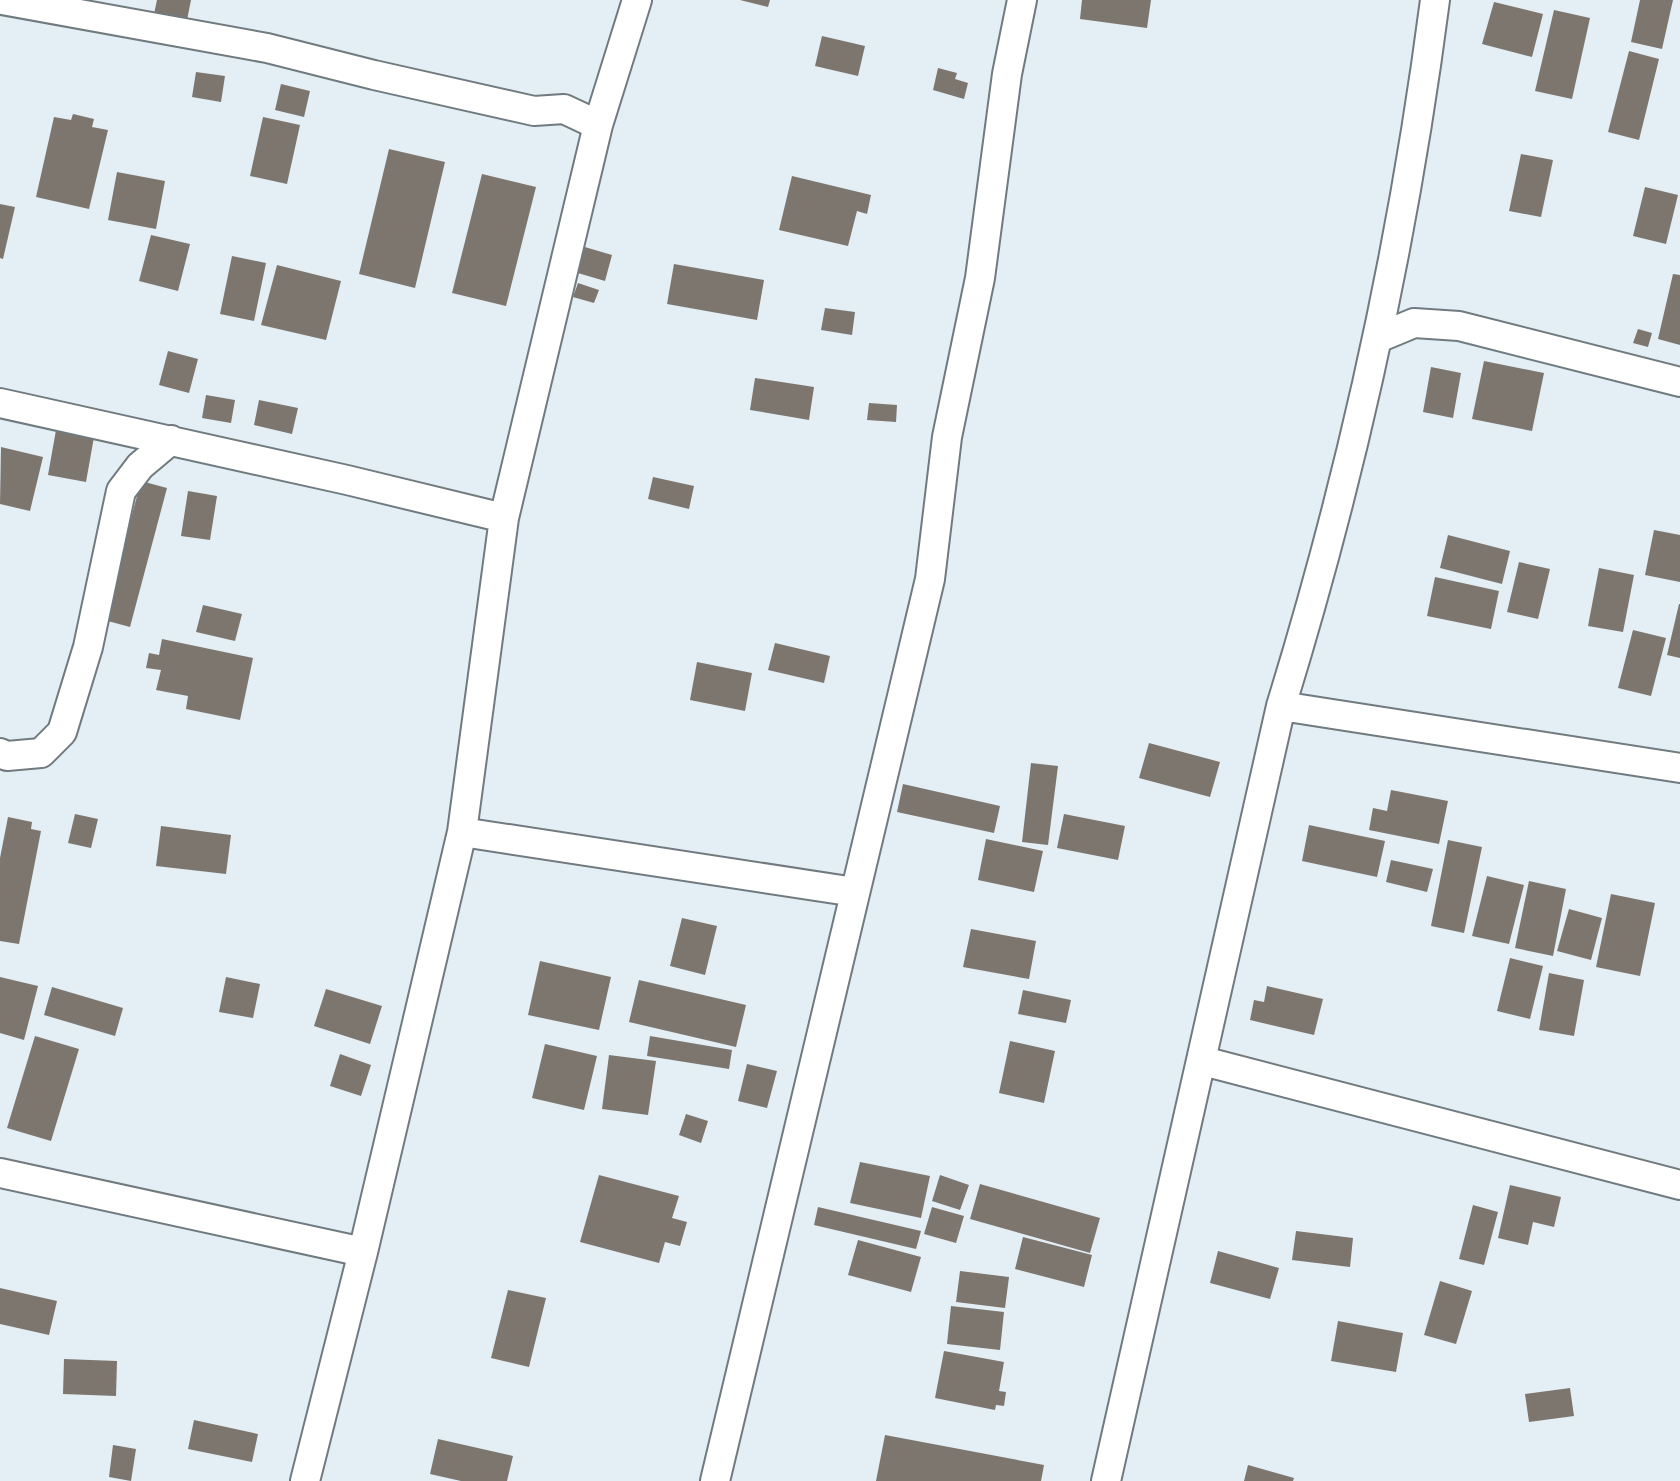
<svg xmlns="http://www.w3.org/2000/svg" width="1680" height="1481" font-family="Karla,sans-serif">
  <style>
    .building { fill: #7d766f }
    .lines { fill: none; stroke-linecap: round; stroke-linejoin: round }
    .minor-casing { stroke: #707a7f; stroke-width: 32 }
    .minor { stroke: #fff; stroke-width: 28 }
  </style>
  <rect width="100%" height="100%" fill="#e4eff5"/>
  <!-- building -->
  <path class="building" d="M157,0H191L187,20L154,14Z
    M740,0H770L768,7Z
    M1082,0H1151L1147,28L1080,19Z
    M1640,0H1673L1662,49L1631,42Z
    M1494,2L1543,14L1532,57L1482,44Z
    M1554,10L1590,18L1572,99L1535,91Z
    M822,36L865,46L858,76L815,66Z
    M1629,51L1659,59L1639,140L1608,132Z
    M938,68L957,73L955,79L968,83L964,99L933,90Z
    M196,72L225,76L221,102L192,97Z
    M281,84L310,91L304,117L275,110Z
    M73,114L94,119L92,127L108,130L89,209L36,197L54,117L71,120Z
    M263,117L300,125L287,184L250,176Z
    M389,149L445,162L415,288L359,274Z
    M1521,154L1553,160L1541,217L1509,211Z
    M117,172L165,181L156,229L108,220Z
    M482,174L536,187L506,306L452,293Z
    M792,176L871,195L867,214L857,211L848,246L779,230Z
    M1645,187L1678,195L1666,244L1633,236Z
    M0,204L15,207L3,259L0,258Z
    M151,235L190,244L178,291L139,281Z
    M578,245L612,255L605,281L571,271Z
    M232,256L266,263L254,321L220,314Z
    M674,264L764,280L757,320L667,304Z
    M277,265L341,281L326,340L261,325Z
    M1673,274L1680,275V345L1658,339Z
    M578,283L599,290L594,303L573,297Z
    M825,308L855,312L852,335L821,330Z
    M1638,329L1652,333L1648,347L1633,343Z
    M168,351L198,359L189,393L159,385Z
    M1484,361L1544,373L1532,431L1472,419Z
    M1431,367L1461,373L1453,418L1423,412Z
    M755,378L814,387L809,420L750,410Z
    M206,395L235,400L231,423L202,418Z
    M259,400L298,408L292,434L254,425Z
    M869,403L897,405L896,422L867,420Z
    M56,430L94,437L86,482L48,475Z
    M1,447L43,457L30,511L0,504Z
    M653,477L694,486L689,509L648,499Z
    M141,481L167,488L130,627L104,620Z
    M188,491L217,496L210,540L181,536Z
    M1654,530L1680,535V582L1645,575Z
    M1448,535L1510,551L1502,584L1440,568Z
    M1519,562L1550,569L1538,619L1507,612Z
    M1599,568L1634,575L1623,632L1588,626Z
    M1435,577L1499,591L1491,629L1427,616Z
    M1679,604H1680V658L1667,655Z
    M203,605L242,614L235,641L196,632Z
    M1633,630L1666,638L1651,696L1618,688Z
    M162,639L253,658L240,720L186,709L188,696L156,690L161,670L146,668L149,653L159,655Z
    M775,643L830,656L824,683L768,670Z
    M697,662L752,673L745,711L690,700Z
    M1149,743L1220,762L1210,797L1139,778Z
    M1031,763L1058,766L1048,845L1022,842Z
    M903,784L1000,806L994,833L897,812Z
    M1391,790L1448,801L1439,844L1369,830L1373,808L1387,811Z
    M75,814L98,819L91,848L68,843Z
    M1064,814L1125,826L1118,860L1057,848Z
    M8,817L32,822L31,829L41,831L19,944L0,941V858Z
    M1309,825L1385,841L1377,877L1302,861Z
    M161,826L231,835L226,874L156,866Z
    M986,839L1043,851L1034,892L978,880Z
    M1448,840L1482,847L1464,933L1431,926Z
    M1391,860L1433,869L1427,892L1386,882Z
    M1487,876L1524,885L1509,944L1472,936Z
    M1529,881L1566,889L1553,956L1515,948Z
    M1611,894L1655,903L1640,976L1596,967Z
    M1569,909L1602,918L1591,960L1557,951Z
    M682,918L717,926L705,975L670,966Z
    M971,929L1036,941L1029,979L963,967Z
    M1510,958L1543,966L1530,1019L1497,1011Z
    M540,961L611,977L599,1030L528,1015Z
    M1549,973L1584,980L1574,1036L1539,1030Z
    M0,977L38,986L24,1040L0,1033Z
    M226,977L260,984L253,1018L219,1012Z
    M639,980L746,1005L736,1047L629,1022Z
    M1267,986L1323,999L1314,1035L1250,1020L1254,1000L1264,1002Z
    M52,987L123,1008L115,1036L44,1015Z
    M326,989L382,1006L370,1044L314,1026Z
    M1023,990L1071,1000L1066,1023L1018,1014Z
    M35,1036L79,1049L51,1141L7,1128Z
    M650,1036L732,1050L729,1069L647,1056Z
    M1010,1041L1055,1051L1044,1103L999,1093Z
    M545,1044L597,1056L584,1110L532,1098Z
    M340,1054L371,1065L361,1096L330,1086Z
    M609,1055L656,1061L648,1115L602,1109Z
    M747,1064L777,1071L767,1108L738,1101Z
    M686,1114L708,1121L701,1143L679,1135Z
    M860,1162L930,1176L921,1218L850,1203Z
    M599,1175L679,1196L672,1218L687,1222L680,1246L665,1242L659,1263L580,1242Z
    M940,1175L969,1185L960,1210L932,1201Z
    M980,1184L1100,1218L1090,1253L970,1219Z
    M1510,1185L1561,1197L1554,1227L1533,1222L1528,1245L1498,1238Z
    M1473,1205L1498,1212L1484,1265L1459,1259Z
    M818,1207L921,1231L916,1249L814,1225Z
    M932,1207L964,1216L956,1243L924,1234Z
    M1296,1231L1353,1238L1350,1267L1292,1260Z
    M1023,1237L1092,1255L1084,1287L1015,1269Z
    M858,1240L921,1257L911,1292L848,1275Z
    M1218,1251L1279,1268L1270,1299L1210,1283Z
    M960,1271L1009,1277L1005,1308L956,1302Z
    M1440,1281L1472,1291L1456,1344L1424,1335Z
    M0,1288L57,1301L49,1335L0,1324Z
    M508,1290L546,1298L529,1367L491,1358Z
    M951,1306L1004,1312L1000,1350L947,1344Z
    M1338,1321L1403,1333L1396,1372L1331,1361Z
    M944,1351L1004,1362L999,1391L1006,1392L1004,1406L996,1405L995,1410L935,1398Z
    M64,1359L117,1361L116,1396L63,1394Z
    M1570,1388L1574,1416L1529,1422L1525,1394Z
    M194,1420L258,1434L252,1462L188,1449Z
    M885,1435L1044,1465L1041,1481H876Z
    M438,1439L513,1456L507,1481H461L430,1474Z
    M113,1445L136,1449L131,1481L109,1477Z
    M1248,1465L1294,1478L1293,1481H1244Z"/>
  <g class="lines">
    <!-- minor casing -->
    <g class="minor-casing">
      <path id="minor" d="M2,0L267,48L374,75L534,111L564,109L598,125
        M1378,338L1414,323L1459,326L1680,382
        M0,403L347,480L504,518
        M1281,706L1680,768
        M0,753L7,756L41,753L62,732L88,647L121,491L140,466L171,440
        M462,832L855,892
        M1203,1061L1680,1185
        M0,1173L363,1252
        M305,1481L363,1252L462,832L504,518L598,125L637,0
        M715,1481L930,579L947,437L980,278L1007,74L1022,0
        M1106,1481L1281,706C1352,476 1404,239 1435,0"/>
    </g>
    <!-- minor -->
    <use href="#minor" class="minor"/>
  </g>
</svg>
